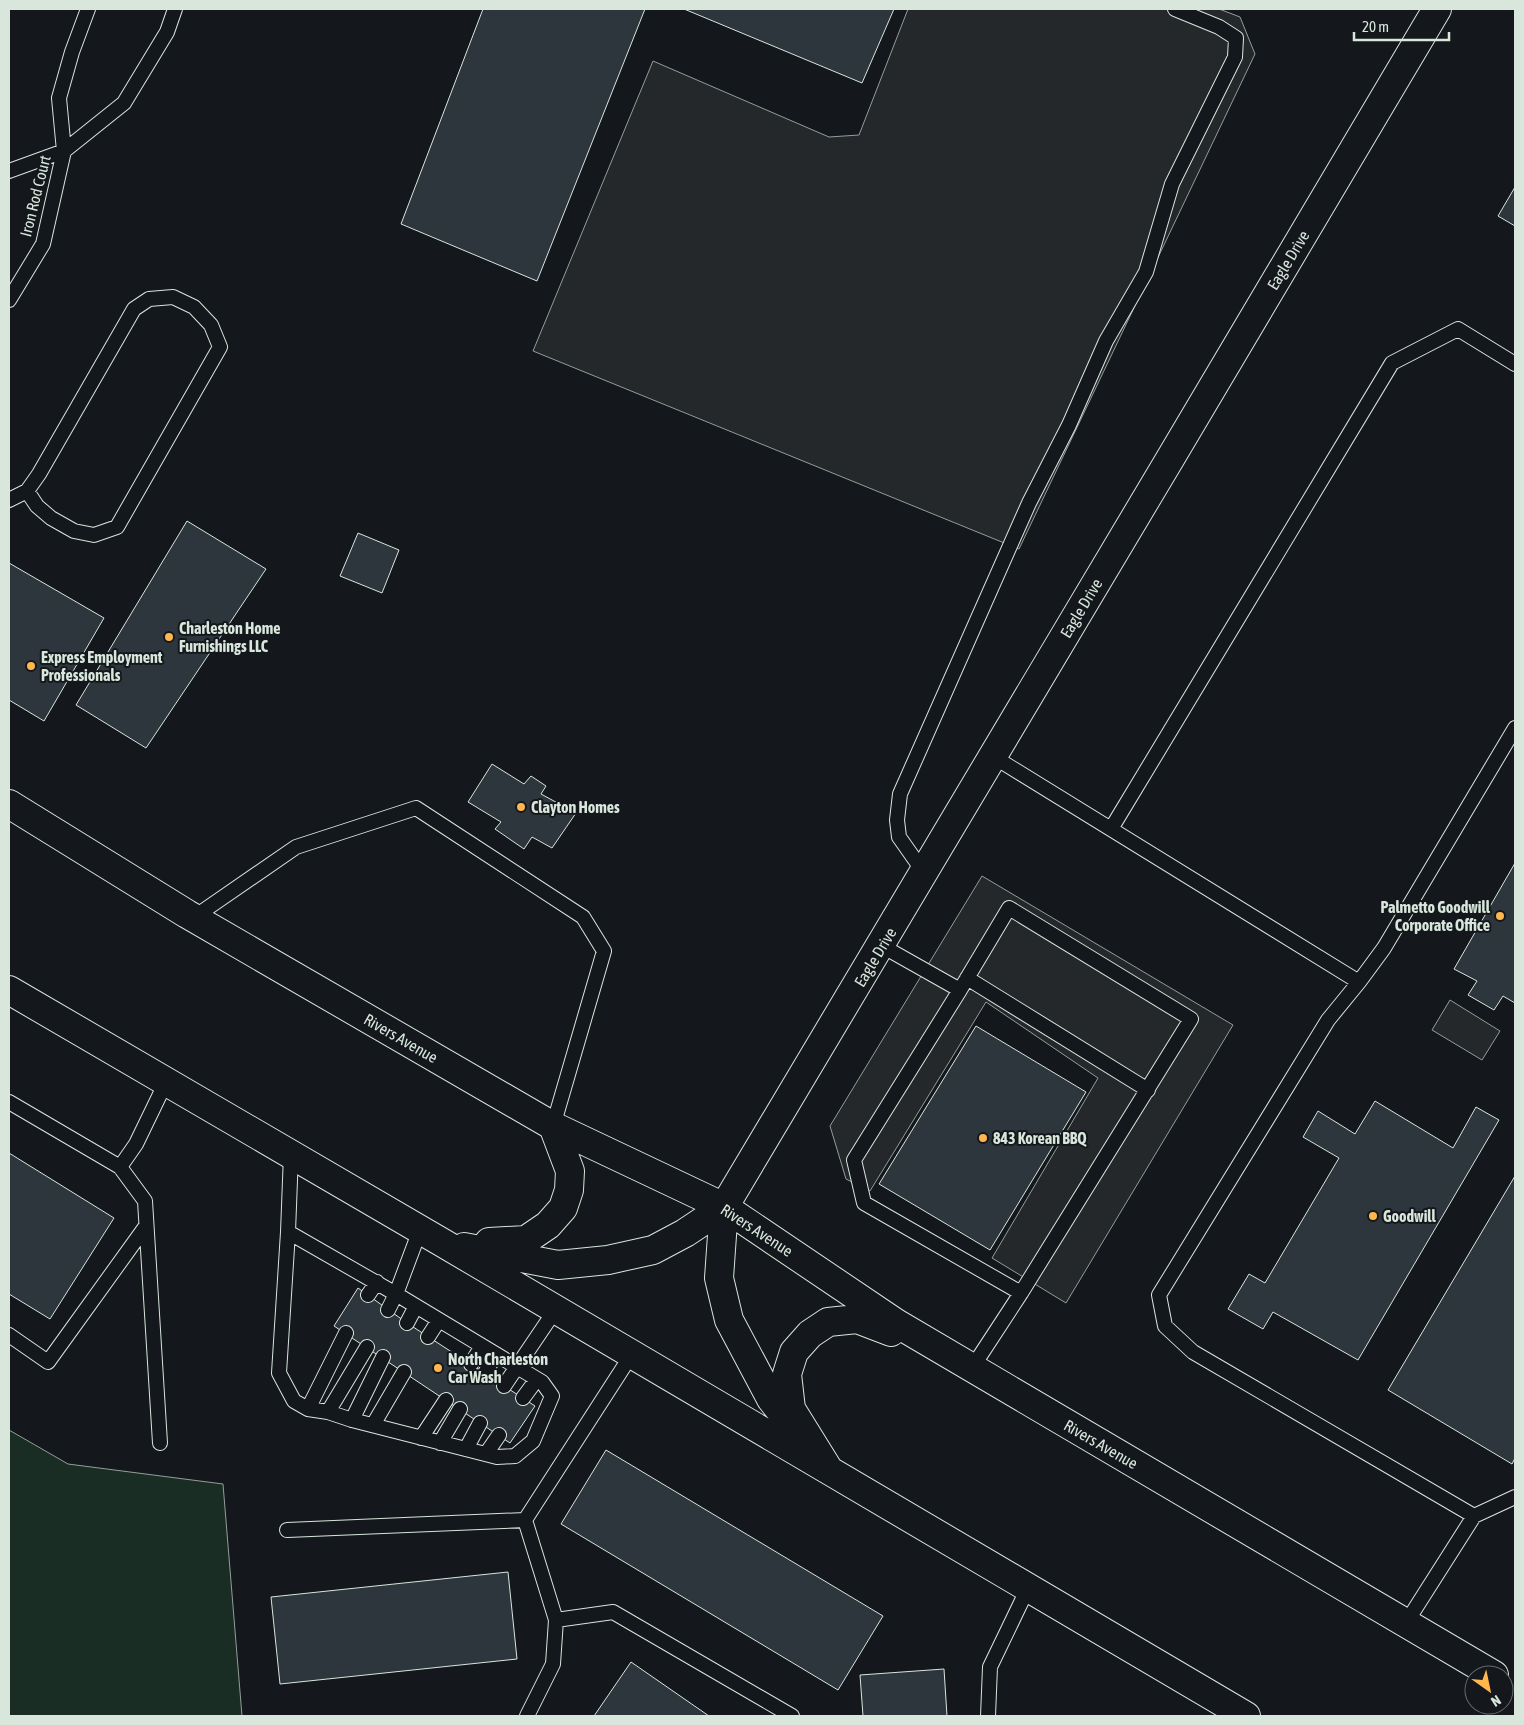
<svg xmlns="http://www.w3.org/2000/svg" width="1524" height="1725" font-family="'Asap Condensed',sans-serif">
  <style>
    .green { fill: #1a2d24; stroke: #939e99 }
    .parking { fill: #24282b; stroke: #939e99 }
    .building { fill: #2c363c; stroke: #d8e6dc }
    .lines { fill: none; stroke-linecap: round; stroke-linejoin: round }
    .lane-casing { stroke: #d8e6dc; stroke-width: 16 }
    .secondary-casing { stroke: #d8e6dc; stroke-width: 30 }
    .primary-casing { stroke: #d8e6dc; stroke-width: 30 }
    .lane { stroke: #14181c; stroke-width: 14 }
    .secondary { stroke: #14181c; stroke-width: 28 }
    .primary { stroke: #14181c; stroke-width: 28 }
    .poi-dot { fill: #ffb74d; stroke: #14181c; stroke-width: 2 }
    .labels { text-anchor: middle; stroke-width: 4; stroke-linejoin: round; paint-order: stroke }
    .street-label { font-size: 16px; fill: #d8e6dc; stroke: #14181c }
    .poi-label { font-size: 16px; font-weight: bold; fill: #d8e6dc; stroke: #14181c; text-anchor: start }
  </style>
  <rect width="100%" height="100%" fill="#14181c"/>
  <!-- green -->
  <path class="green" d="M9,1430L68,1464L223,1484L242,1716H9Z"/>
  <!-- parking -->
  <path class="parking" d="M908,9H1219L1240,17L1255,54L1019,549L533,351L653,61L829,137L859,135Z
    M982,876L1233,1025L1066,1303L992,1258L1098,1078L986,1002L870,1191L846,1179L830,1126Z
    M1450,1000L1500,1031L1482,1060L1432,1030Z"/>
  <!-- building -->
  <path class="building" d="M483,9H645L537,281L401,224Z
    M684,9H894L862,83Z
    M1515,187V226L1498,216Z
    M187,521L266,569L146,748L76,705Z
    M358,533L399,550L382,593L340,576Z
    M9,563L104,618L44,721L9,700Z
    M492,764L524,784L531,776L546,786L541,794L576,813L552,848L532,837L524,849L495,829L501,822L468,802Z
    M1515,863V1003L1503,996L1494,1010L1468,995L1477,981L1454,969Z
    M976,1026L1086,1092L990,1250L879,1184Z
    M1375,1101L1453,1148L1476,1107L1499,1120L1358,1360L1273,1312L1263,1329L1228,1309L1249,1274L1265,1283L1339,1158L1303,1137L1318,1111L1355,1134Z
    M9,1153L114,1218L50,1319L9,1294Z
    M1515,1176V1458L1512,1464L1388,1390Z
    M358,1288L407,1323L535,1406L510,1443L334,1326Z
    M606,1450L883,1616L838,1690L561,1524Z
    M508,1572L517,1659L280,1684L271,1597Z
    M631,1662L709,1716H594Z
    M944,1669L947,1716H863L860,1675Z"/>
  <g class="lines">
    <!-- lane casing -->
    <g class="lane-casing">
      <path id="lane" d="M9,171L64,151L124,103L167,32L175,9
        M9,300L43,244L64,151L59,98L72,52L88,9
        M9,500L27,491L39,474L134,309L149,299L173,297L194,307L211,325L220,347L117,527L94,535L74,531L51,518L37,506L27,491
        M994,757L1359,982L1328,1020L1159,1295L1165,1326L1193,1352L1474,1516L1406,1623
        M1111,829L1392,363L1458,329L1515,364
        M925,874L899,837L897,820L900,794L1029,503L1069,425L1106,341L1146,272L1172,184L1235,57L1236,38L1219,27L1175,9
        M193,918L296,847L416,808L583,917L604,951L553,1126
        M882,946L960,990L854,1160L864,1203L1021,1293L972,1368
        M967,978L1148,1090
        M1359,982L1384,948L1515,728
        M960,990L1009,908L1191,1019L1021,1293
        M9,1102L120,1167L136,1144L166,1082
        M120,1167L145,1201L160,1443
        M288,1232L396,1294L542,1382L552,1396L533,1441L515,1456L497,1457L352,1420L328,1412L308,1409L294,1401L279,1373L288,1232L291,1154
        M368,1295L377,1282
        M388,1310L396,1294L420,1230
        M407,1323L416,1306
        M9,1335L48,1362L146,1226
        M428,1337L439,1320
        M471,1364L482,1346
        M485,1373L496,1354
        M504,1386L556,1309
        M523,1398L537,1379
        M308,1409L346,1333
        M328,1412L367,1347
        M352,1420L383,1357
        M373,1425L404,1372
        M421,1438L446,1400
        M440,1443L460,1409
        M466,1449L480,1423
        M486,1454L499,1435
        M1474,1516L1515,1497
        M525,1520L632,1354
        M287,1530L525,1520L556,1620L553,1664L527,1716
        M556,1620L613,1612L792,1716
        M988,1716L990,1667L1028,1588"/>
    </g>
    <!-- secondary casing -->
    <g class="secondary-casing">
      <path id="secondary" d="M724,1207C964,810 1199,408 1437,9"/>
    </g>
    <!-- primary casing -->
    <g class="primary-casing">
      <path id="primary" d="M9,804L187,914L553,1126L724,1207L896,1323L1494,1675
        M9,990L443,1243L1246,1716
        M724,1207L719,1278L729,1320L771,1399L794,1428
        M489,1242L526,1240L548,1225L563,1208L569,1190L570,1171L553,1126
        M464,1247L558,1265L608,1260L653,1250L685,1233L724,1207
        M827,1467L791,1409L787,1374L794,1352L810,1334L828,1322L857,1319L891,1332"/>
    </g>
    <!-- lane -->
    <use href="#lane" class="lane"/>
    <!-- secondary -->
    <use href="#secondary" class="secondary"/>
    <!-- primary -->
    <use href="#primary" class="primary"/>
  </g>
  <!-- markers -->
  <g class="poi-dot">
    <circle cx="169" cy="637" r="5"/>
    <circle cx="31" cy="666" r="5"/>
    <circle cx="521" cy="807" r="5"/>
    <circle cx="1500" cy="916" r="5"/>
    <circle cx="983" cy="1138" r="5"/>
    <circle cx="1373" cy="1216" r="5"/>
    <circle cx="438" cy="1368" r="5"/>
  </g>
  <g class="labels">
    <!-- street labels -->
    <g class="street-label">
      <text transform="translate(35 196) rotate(-76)" y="6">Iron Rod Court</text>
      <text transform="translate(1288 260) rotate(-59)" y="6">Eagle Drive</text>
      <text transform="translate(1081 608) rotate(-59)" y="6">Eagle Drive</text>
      <text transform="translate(875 957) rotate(-59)" y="6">Eagle Drive</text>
      <text transform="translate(401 1038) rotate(30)" y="6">Rivers Avenue</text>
      <text transform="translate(757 1230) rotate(33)" y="6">Rivers Avenue</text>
      <text transform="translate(1101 1444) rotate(30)" y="6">Rivers Avenue</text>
    </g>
    <!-- poi labels -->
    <g class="poi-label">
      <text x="179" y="634">Charleston Home<tspan x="179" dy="18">Furnishings LLC</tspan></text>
      <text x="41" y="663">Express Employment<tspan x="41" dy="18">Professionals</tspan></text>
      <text x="531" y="813">Clayton Homes</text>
      <text x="1490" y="913" text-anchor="end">Palmetto Goodwill<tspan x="1490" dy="18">Corporate Office</tspan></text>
      <text x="993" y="1144">843 Korean BBQ</text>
      <text x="1383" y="1222">Goodwill</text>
      <text x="448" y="1365">North Charleston<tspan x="448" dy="18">Car Wash</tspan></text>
    </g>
  </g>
  <!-- border -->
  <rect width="1524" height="1725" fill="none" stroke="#d8e6dc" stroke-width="20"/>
  <!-- north arrow -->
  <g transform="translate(1489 1690) rotate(147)"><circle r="24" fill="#14181c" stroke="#626a69"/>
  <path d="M0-4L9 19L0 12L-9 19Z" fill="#ffb74d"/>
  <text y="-8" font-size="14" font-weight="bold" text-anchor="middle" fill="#d8e6dc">N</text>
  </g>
  <!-- scale -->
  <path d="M1354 32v8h95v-8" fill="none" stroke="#d8e6dc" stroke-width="2.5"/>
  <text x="1362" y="32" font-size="15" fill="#d8e6dc" stroke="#14181c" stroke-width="4" paint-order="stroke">20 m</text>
</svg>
